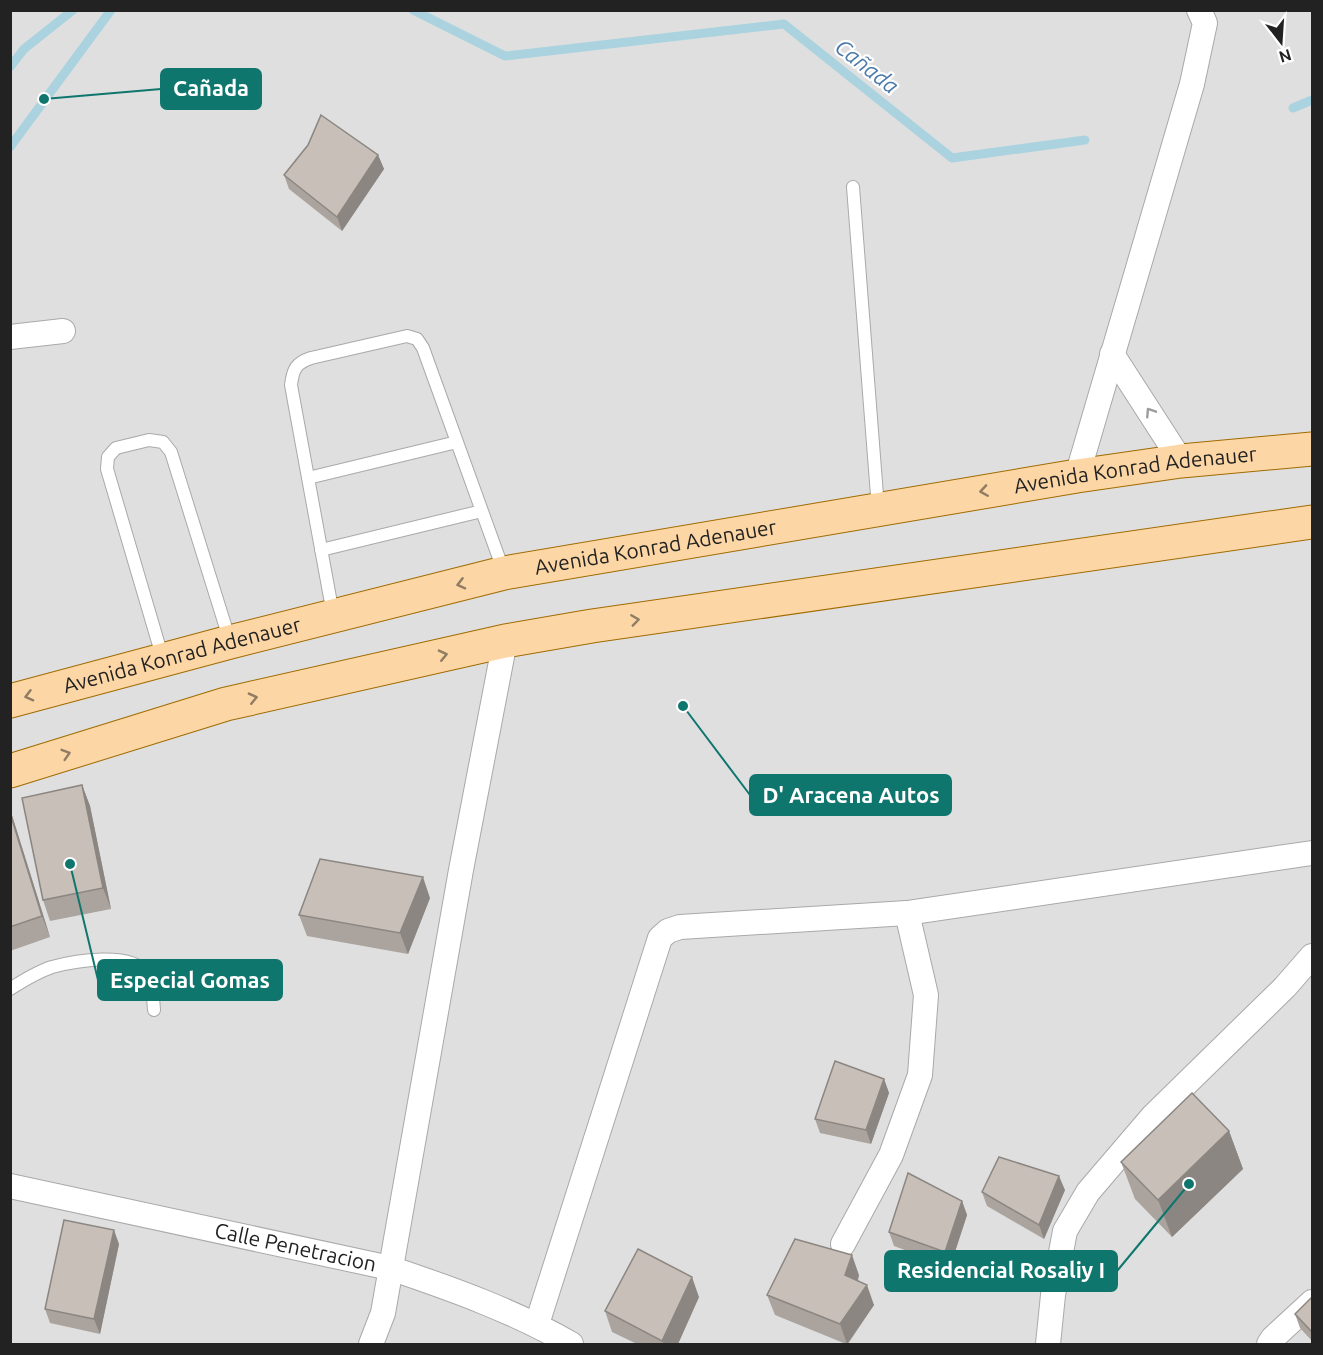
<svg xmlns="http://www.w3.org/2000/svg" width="1323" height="1355" font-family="Ubuntu,sans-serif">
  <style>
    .residential { fill: #e0dfdf }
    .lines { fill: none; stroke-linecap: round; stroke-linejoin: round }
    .stream { stroke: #aad3df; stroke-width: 9 }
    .service-casing { stroke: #a9a9a9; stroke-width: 14 }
    .minor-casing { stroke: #a9a9a9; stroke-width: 26 }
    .primary-casing { stroke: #a06b00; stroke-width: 35 }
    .service { stroke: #fff; stroke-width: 12 }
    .minor { stroke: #fff; stroke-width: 24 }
    .primary { stroke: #fcd6a4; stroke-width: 33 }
    .wall { fill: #aba49e }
    .shaded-wall { fill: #8b8681 }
    .building { fill: #c7bfb8; stroke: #8b8681; stroke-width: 1.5 }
    .oneway { stroke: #9c9c9c }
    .oneway2 { stroke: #8f7c63 }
    .labels { text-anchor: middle; stroke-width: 4.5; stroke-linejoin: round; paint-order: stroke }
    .street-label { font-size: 21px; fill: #222; stroke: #fff }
    .water-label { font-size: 22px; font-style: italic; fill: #4a7aab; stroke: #fff }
    .leader { fill: none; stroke: #0f766e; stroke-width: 2 }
    .callout-dot { fill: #0f766e; stroke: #fff; stroke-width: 2 }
    .callout { fill: #0f766e; stroke: #0f766e; stroke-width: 2 }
    .callout-label { font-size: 22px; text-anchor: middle; font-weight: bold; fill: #fff }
  </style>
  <rect width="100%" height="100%" fill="#f2efe9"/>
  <!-- residential -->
  <path class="residential" d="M11,11H1312V1344H11Z"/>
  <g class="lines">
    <!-- stream -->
    <path class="stream" d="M413,10L505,56L784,24L952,158L1085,140
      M10,67L24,49L73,10
      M1293,108L1312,100
      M10,147L111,10"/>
    <!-- service casing -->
    <g class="service-casing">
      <path id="service" d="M853,187L878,508
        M308,478L457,442
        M321,550L482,511
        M333,614L291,385C293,369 296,363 311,358L407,336L417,339L423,348L504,572
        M163,659L107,469L108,457L116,448L149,440L163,442L171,452L230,641
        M10,989C24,980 37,972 52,967C74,961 131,951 146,973C153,982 153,999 154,1010"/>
    </g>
    <!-- minor casing -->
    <g class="minor-casing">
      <g id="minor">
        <path d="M10,337L63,331"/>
        <path d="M1112,354L1181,461"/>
        <path d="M1077,476L1192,84L1205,23L1199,10"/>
        <path id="s1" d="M10,1186L390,1268C452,1289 514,1311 571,1344"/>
        <path d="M843,1244L891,1155L920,1075L926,995L907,913"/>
        <path d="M537,1324L660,938L668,931L680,927L907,913L1312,853"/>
        <path d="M371,1344L383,1313L461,870L505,641"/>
        <path d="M1048,1344L1053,1295L1065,1231L1088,1192L1153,1116L1285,987L1312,956"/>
        <path d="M1269,1344L1273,1338L1312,1302"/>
      </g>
    </g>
    <!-- primary casing -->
    <g class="primary-casing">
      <g id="primary">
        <path id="s2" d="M10,701L230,642L504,573L1077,476L1181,461L1312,449"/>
        <path d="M10,771L226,704L505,641L592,626L1312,522"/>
      </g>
    </g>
    <!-- service -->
    <use href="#service" class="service"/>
    <!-- minor -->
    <use href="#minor" class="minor"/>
    <!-- primary -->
    <use href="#primary" class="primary"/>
  </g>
  <!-- wall -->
  <path class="wall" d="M378,155L384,169L342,231L289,189L284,175Z
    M82,785L90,806L111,909L50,921L43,900Z
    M10,809L50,937L10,951Z
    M430,898L408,954L307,936L299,915Z
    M884,1079L889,1093L871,1144L820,1133L815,1119Z
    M1229,1131L1243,1169L1172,1237L1135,1199L1121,1162Z
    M1065,1190L1044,1239L987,1206L982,1192Z
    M962,1201L967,1215L950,1267L894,1246L889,1232Z
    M119,1244L100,1334L50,1323L45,1309Z
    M859,1275L858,1281L874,1305L848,1344H846L775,1315L767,1295Z
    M699,1297L678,1344H637L612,1332L605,1311Z
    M1312,1297V1341L1300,1328L1295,1314Z"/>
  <!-- shaded-wall -->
  <path class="shaded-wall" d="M378,155L384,169L342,231L337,217Z
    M82,785L90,806L111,909L103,888Z
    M10,809L50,937L42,916L10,813Z
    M423,877L430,898L408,954L400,933Z
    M884,1079L889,1093L871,1144L866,1130Z
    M1229,1131L1243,1169L1172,1237L1158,1200Z
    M1059,1176L1065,1190L1044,1239L1039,1225Z
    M962,1201L967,1215L950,1267L945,1252Z
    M114,1230L119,1244L100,1334L94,1319Z
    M852,1255L859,1275L853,1296L845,1275Z
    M692,1277L699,1297L678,1344H664L662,1341Z
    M867,1285L874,1305L847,1344L840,1324Z"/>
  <!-- building -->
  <path class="building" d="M321,115L378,155L337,217L284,175L308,145Z
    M82,785L103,888L43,900L22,798Z
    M10,813L42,916L10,927Z
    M320,859L423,877L400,933L299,915Z
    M835,1061L884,1079L866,1130L815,1119Z
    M1192,1093L1229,1131L1158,1200L1121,1162Z
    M999,1157L1059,1176L1039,1225L982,1192Z
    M908,1173L962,1201L945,1252L889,1232Z
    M64,1220L114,1230L94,1319L45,1309Z
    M795,1239L852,1255L845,1275L867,1285L840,1324L767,1295Z
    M638,1249L692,1277L662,1341L605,1311Z
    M1312,1297V1332L1295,1314Z"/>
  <!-- one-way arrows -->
  <defs><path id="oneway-chevron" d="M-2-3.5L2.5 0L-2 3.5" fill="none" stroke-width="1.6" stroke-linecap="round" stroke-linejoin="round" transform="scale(1.5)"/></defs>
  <use class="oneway" href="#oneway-chevron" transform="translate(1150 412) rotate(-123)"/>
  <g class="oneway2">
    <use href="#oneway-chevron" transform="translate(984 491) rotate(171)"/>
    <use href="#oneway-chevron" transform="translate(461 584) rotate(166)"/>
    <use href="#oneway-chevron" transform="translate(635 620) rotate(-8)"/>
    <use href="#oneway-chevron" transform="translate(443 655) rotate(-13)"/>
    <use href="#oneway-chevron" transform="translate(29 696) rotate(165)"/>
    <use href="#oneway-chevron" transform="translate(253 698) rotate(-13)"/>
    <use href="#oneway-chevron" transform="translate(66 754) rotate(-17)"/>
  </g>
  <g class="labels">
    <!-- street labels -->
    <g class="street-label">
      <text dy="7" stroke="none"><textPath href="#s2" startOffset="1150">Avenida Konrad Adenauer</textPath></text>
      <text dy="7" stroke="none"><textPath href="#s2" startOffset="664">Avenida Konrad Adenauer</textPath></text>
      <text dy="7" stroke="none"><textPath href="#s2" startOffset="178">Avenida Konrad Adenauer</textPath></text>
      <text dy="7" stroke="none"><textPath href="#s1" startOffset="292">Calle Penetracion</textPath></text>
    </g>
    <!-- water labels -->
    <g class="water-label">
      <text transform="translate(867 66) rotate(38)" y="8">Cañada</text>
    </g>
  </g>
  <!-- callouts -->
  <path class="leader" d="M44 99L161 89M683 706L750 795M70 864L98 980M1189 1184L1117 1271"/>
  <g class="callout-dot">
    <circle cx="44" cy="99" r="6"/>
    <circle cx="683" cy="706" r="6"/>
    <circle cx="70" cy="864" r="6"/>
    <circle cx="1189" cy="1184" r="6"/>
  </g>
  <g class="callout">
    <rect x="161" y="69" width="100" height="40" rx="6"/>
    <rect x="750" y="775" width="201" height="40" rx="6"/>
    <rect x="98" y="960" width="184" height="40" rx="6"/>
    <rect x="885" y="1251" width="232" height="40" rx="6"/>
  </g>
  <g class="callout-label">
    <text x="211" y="96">Cañada</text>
    <text x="851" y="803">D' Aracena Autos</text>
    <text x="190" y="988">Especial Gomas</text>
    <text x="1001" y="1278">Residencial Rosaliy I</text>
  </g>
  <!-- border -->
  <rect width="1323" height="1355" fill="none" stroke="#222222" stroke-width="24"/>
  <!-- north arrow -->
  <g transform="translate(1281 42) rotate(163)" stroke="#ffffff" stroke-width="4.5" paint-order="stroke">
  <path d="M0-4.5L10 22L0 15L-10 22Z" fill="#222222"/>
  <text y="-9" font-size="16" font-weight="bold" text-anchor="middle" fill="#222222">N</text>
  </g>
</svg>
